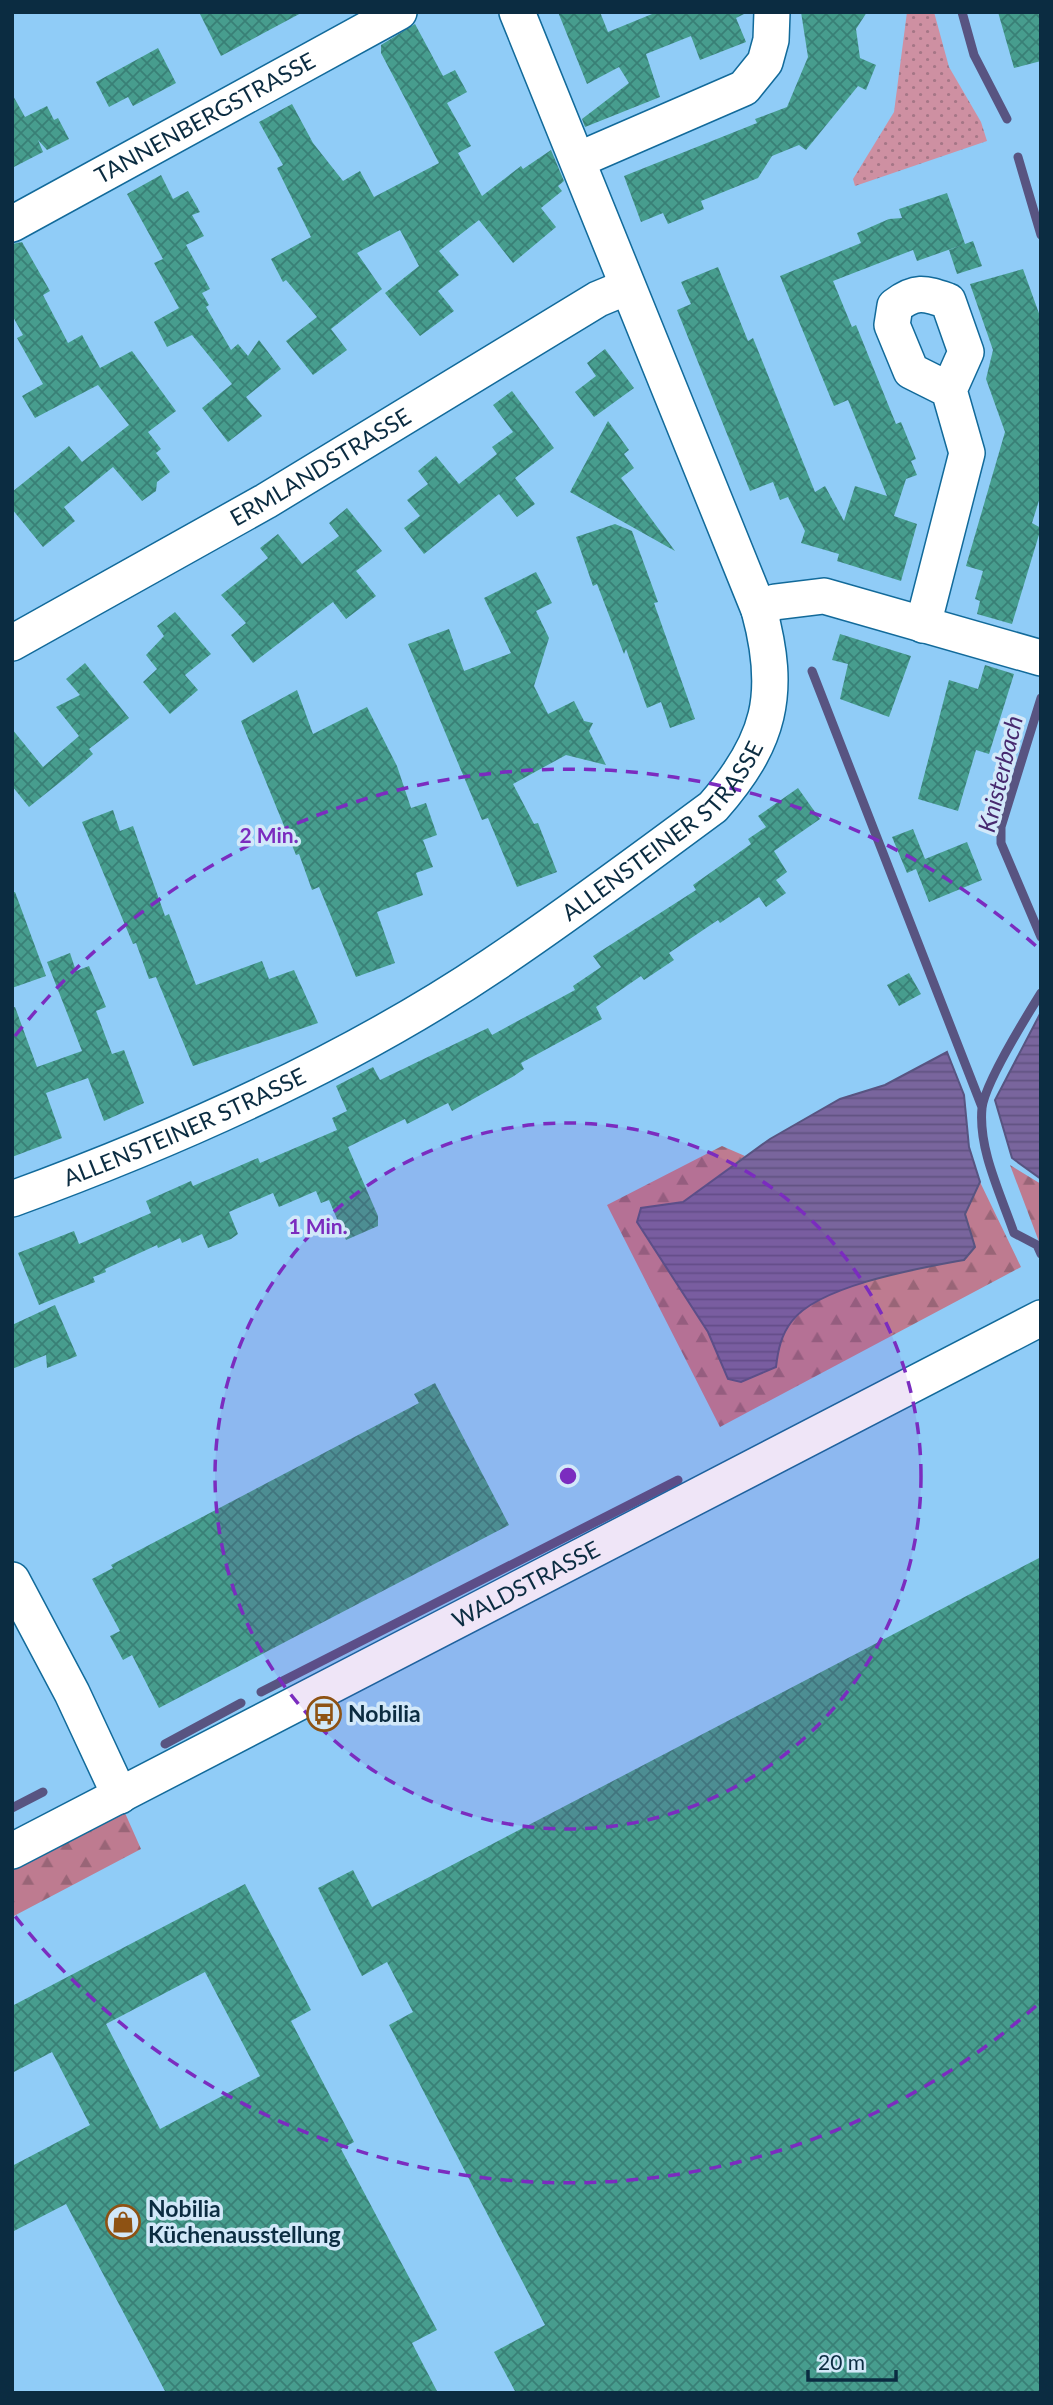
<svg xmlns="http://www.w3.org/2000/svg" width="1053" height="2405" font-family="Lato,sans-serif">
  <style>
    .forest { fill: url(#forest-firs) }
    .park { fill: url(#park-dots) }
    .water { fill: url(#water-rules); stroke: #585481; stroke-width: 2 }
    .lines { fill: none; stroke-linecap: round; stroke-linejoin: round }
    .stream { stroke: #585481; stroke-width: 9 }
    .building { fill: url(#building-cross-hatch); fill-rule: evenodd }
    .minor-casing { stroke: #126a9a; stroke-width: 38 }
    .minor { stroke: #fff; stroke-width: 35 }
    .ring { fill: none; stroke: #7b2cbf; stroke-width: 3.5; stroke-dasharray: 12 9 }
    .labels { text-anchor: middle; stroke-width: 7; stroke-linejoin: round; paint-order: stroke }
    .street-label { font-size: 23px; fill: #0b2c41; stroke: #d2e8f9 }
    .poi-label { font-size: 23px; font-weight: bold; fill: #0b2c41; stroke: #d2e8f9; text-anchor: start }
    .water-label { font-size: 24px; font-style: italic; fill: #47296f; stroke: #d2e8f9 }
    .centre { fill: #7b2cbf; stroke: #d2e8f9; stroke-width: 3.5 }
    .ring-label { font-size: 21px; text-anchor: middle; font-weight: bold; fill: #7b2cbf; stroke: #d2e8f9; stroke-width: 7; stroke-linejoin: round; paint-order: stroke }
  </style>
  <defs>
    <pattern id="forest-firs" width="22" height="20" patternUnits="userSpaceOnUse" patternTransform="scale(1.75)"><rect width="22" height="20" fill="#be7b90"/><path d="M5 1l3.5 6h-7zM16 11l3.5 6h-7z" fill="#996577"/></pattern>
    <pattern id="park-dots" width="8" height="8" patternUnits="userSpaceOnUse" patternTransform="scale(1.75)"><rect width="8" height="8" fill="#ce90a2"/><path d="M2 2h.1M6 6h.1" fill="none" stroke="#a57686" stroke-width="1.8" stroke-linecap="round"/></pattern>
    <pattern id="water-rules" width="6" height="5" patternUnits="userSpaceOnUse" patternTransform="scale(1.75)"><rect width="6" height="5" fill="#79659d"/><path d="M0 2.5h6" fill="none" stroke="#615382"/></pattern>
    <pattern id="building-cross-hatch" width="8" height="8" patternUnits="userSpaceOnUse" patternTransform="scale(1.75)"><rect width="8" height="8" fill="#479d8e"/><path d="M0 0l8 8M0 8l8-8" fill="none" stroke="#398076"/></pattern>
  </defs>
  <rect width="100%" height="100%" fill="#90ccf7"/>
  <!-- forest -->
  <path class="forest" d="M722,1146L745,1156L683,1202L641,1208L637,1222L708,1332L728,1379L776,1367C778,1350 781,1335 792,1321C819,1285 921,1268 964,1260L975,1247L965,1214L980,1182L1021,1267L720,1427L607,1205Z
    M1010,1165L1041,1184V1247Z
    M125,1813L141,1849L12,1917V1870Z"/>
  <!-- park -->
  <path class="park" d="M907,12H934L949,67L981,122L987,141L855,186L853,179L894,112Z"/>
  <!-- water -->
  <path class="water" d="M1041,1012V1179L1012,1158L995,1100Z
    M947,1052L964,1095L969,1147L980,1182L965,1214L975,1247L964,1260C921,1268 819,1285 792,1321C781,1335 778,1350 776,1367L741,1382L728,1379L708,1332L637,1222L641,1208L683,1202L770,1139L840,1099L885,1085Z"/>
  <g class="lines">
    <!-- stream -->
    <path class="stream" d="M962,12L974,55L1007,119
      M1018,157L1041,235
      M812,671L982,1107
      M1041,698L1001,827V843L1041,937
      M1041,993C1026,1017 985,1083 982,1108C978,1149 1001,1195 1014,1233L1037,1245L1041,1254
      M261,1692L678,1480
      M165,1744L241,1703
      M12,1808L43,1792"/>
  </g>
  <!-- building -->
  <path class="building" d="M199,12H303L221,56Z
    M558,12H600L608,32L657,12H748L736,18L746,42L700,60L691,36L646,54L660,97L585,127L582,119L629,83L619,67L587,84Z
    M801,12H867L856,29L860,58L876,65L866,90L858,86L806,150L799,145L772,156L758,178L701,201L704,209L668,224L663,213L641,222L624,176L757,123L755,119L787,107L808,57Z
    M998,12H1041V61L1014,68Z
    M415,24L443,76L455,70L467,92L447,103L471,146L458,153L482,196L521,166L523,169L551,150L564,181L558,186L562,191L541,208L556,227L513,263L479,220L439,251L459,275L438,291L454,311L420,336L385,293L419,266L400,230L357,253L382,289L331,329L347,350L313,375L286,341L317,317L286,280L283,282L271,259L311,237L277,168L283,165L259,122L292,104L313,143L343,181L360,171L374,197L439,163L381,53V45Z
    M158,48L176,83L133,106L128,97L109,107L96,82Z
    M12,94L25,117L47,106L54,120L58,118L69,139L47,150L38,140L43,152L12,168Z
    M161,175L173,199L188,191L200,212L192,215L204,236L186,245L210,289L202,293L209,305L206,307L231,350L238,344L248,356L259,340L281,369L246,397L262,416L228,442L202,408L232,384L192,335L167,347L154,322L179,308L154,263L163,259L127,194Z
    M947,193L965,244L917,261L913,250L833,281L852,327L856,325L896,424L901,422L916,459L911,461L917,475L906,479L894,516L917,524L901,581L837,561L839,554L801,543L805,531L788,497L780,500L773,482L750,491L677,310L691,304L681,282L718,267L748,341L753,338L815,492L825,486L844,521L855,486L887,496L848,400L834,406L780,276L861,243L857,233L889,219L902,218L899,209Z
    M973,241L982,266L957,274L949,250Z
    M22,242L50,291L43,295L68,343L82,335L100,368L132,351L176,411L148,432L161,449L156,453L170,472L157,482L156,491L142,501L113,467L64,507L75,521L43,547L12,509V492L69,446L82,462L129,425L98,385L35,418L22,396L43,384L17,338L23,335L12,315V244Z
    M1023,269L1041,319V494L1032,523L1041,528L1012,624L977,614L980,601L975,599L983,571L966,566L1005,432L986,379L993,350L970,284Z
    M605,349L634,388L594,417L575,392L596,376L587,363Z
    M512,391L554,448L515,478L535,504L517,517L499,494L424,554L404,528L420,516L407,500L428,484L418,471L436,456L459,484L497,454L492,447L513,432L493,405Z
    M608,421L629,450L624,454L634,468L621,478L675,551L570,492Z
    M347,508L382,551L356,571L376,596L346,619L333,602L253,663L231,635L246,623L221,595L268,558L260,548L278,534L302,564L339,536L329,523Z
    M615,524L632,531L658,602L654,603L695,719L670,728L661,702L647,708L626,649L624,654L597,584L593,586L576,537Z
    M536,572L552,603L536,611L549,638L534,686L548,714L574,701L584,721L593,723L589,731L606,765L566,755L513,784L534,824L538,823L557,872L517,887L488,818L482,820L408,644L449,629L464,671L511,653L484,598Z
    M175,612L211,654L185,675L198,690L170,714L143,682L157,669L146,655L164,636L157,626Z
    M840,634L911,656L889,717L840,699L848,664L832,660Z
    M85,663L129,718L89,749L93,754L74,771L29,807L12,786V729L43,767L79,736L56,707L80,695L66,679Z
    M985,665L1014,674L989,754L976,750L958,811L918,799L949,680L978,689Z
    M297,690L313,734L367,707L397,766L411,808L426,803L437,835L423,840L433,867L416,873L423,895L377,912L395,963L356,977L319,887L312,890L299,854L296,855L241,721Z
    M798,788L820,819L774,851L787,872L776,880L786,893L766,907L759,897L720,923L718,920L669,953L674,960L644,980L641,976L596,1007L602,1019L521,1063L524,1069L514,1076L452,1111L448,1103L407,1124L405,1119L348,1147L378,1216V1226L346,1240L329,1200L321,1203L316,1191L279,1207L273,1193L229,1212L238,1234L231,1239L208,1248L202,1234L182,1243L180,1238L158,1248L157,1245L105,1269L106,1272L93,1277L95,1282L39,1305L18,1253L74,1231L79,1244L151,1213L146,1201L191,1181L193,1186L258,1158L260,1163L337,1130L332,1118L347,1111L336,1086L373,1067L380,1080L488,1028L492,1035L575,990L573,986L601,967L593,956L696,890L693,885L751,844L748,839L766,827L758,816Z
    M113,810L120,831L133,826L165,916L169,914L196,985L262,961L269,979L294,970L318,1023L193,1066L156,977L149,979L136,943L133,944L82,822Z
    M913,829L925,859L967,842L982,880L929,902L916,869L907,873L892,837Z
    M15,892L46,976L12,988V893Z
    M70,953L76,971L89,966L106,1007L96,1011L112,1054L124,1050L144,1103L104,1121L88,1078L46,1093L62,1138L12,1157V1008L15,1007L37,1067L82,1051L47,962Z
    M909,973L921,994L899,1006L887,985Z
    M55,1305L77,1356L47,1368L46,1355L12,1369V1325Z
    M435,1383L509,1525L159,1708L132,1655L123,1660L110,1636L120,1631L92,1579L113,1568L111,1565L419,1403L414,1394Z
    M1041,1557V2393H516L494,2352L545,2325L389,2025L413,2012L387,1962L362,1976L318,1888L353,1870L372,1907Z
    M245,1884L311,2010L291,2021L354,2142L341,2149L437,2330L412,2343L438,2393H166L66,2204L12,2232V2166L90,2125L52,2052L12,2073V2006ZM205,1972L260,2076L160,2129L106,2024Z"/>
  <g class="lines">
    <!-- minor casing -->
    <g class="minor-casing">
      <g id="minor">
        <path d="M578,160L744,88L765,62L771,40L772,12"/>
        <path id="s1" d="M12,224L399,12"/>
        <path d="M759,610L775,602L824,596L1041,658"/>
        <path d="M923,625L967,453L949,390L966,352L948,301C924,293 916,290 895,306L892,325L911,371L949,390"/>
        <path id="s2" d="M12,643L266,501L598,299L627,287"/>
        <path id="s3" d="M12,1199C176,1139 349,1062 493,965C568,915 641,860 713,807C770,742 782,694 759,610L517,12"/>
        <path d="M12,1580L72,1693L120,1796"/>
        <path id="s4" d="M12,1851L1041,1318"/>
      </g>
    </g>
    <!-- minor -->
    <use href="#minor" class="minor"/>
  </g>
  <!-- distance rings -->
  <circle cx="568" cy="1476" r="353" fill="#7b2cbf" fill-opacity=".12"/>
  <g class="ring">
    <circle cx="568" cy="1476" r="353"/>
    <path d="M1036 2006A707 707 0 0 1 15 1916M15 1036A707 707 0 0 1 1036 946"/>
  </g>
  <!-- icons -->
  <defs>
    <g id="bus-ring" transform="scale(1.75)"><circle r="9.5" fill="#d2e8f9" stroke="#8e5213" stroke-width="1.5"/><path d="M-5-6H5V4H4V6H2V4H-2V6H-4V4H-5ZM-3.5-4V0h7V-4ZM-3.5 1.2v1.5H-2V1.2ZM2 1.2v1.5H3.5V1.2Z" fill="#8e5213"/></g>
    <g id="shop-ring" transform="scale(1.75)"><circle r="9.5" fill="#d2e8f9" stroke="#8e5213" stroke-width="1.5"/><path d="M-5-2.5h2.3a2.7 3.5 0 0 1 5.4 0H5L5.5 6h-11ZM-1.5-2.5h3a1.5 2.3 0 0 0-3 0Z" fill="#8e5213"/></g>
  </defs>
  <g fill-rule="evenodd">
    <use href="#bus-ring" x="324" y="1714"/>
    <use href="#shop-ring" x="123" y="2222"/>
  </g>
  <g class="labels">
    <!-- street labels -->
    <g class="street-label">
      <text dy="8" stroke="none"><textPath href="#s1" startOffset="220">TANNENBERGSTRASSE</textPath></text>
      <text dy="8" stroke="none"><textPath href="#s2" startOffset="355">ERMLANDSTRASSE</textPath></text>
      <text dy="8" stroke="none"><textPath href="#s3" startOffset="754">ALLENSTEINER STRASSE</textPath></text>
      <text dy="8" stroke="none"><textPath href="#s3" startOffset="187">ALLENSTEINER STRASSE</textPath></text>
      <text dy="8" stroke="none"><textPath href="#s4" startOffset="579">WALDSTRASSE</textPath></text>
    </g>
    <!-- poi labels -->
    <g class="poi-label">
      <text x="348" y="1722">Nobilia</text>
      <text x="148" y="2217">Nobilia<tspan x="148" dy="26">Küchenausstellung</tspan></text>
    </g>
    <!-- water labels -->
    <g class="water-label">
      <text transform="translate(1001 774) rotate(-76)" y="8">Knisterbach</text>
    </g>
  </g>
  <circle cx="568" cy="1476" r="10" class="centre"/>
  <g class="ring-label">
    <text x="269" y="843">2 Min.</text>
    <text x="318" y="1234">1 Min.</text>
  </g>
  <!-- border -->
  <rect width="1053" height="2405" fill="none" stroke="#0b2c41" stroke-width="28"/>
  <!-- scale -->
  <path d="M808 2370v10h88v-10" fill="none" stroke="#0b2c41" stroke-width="3.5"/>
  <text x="818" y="2370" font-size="21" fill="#0b2c41" stroke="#d2e8f9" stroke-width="5" paint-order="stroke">20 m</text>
</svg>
